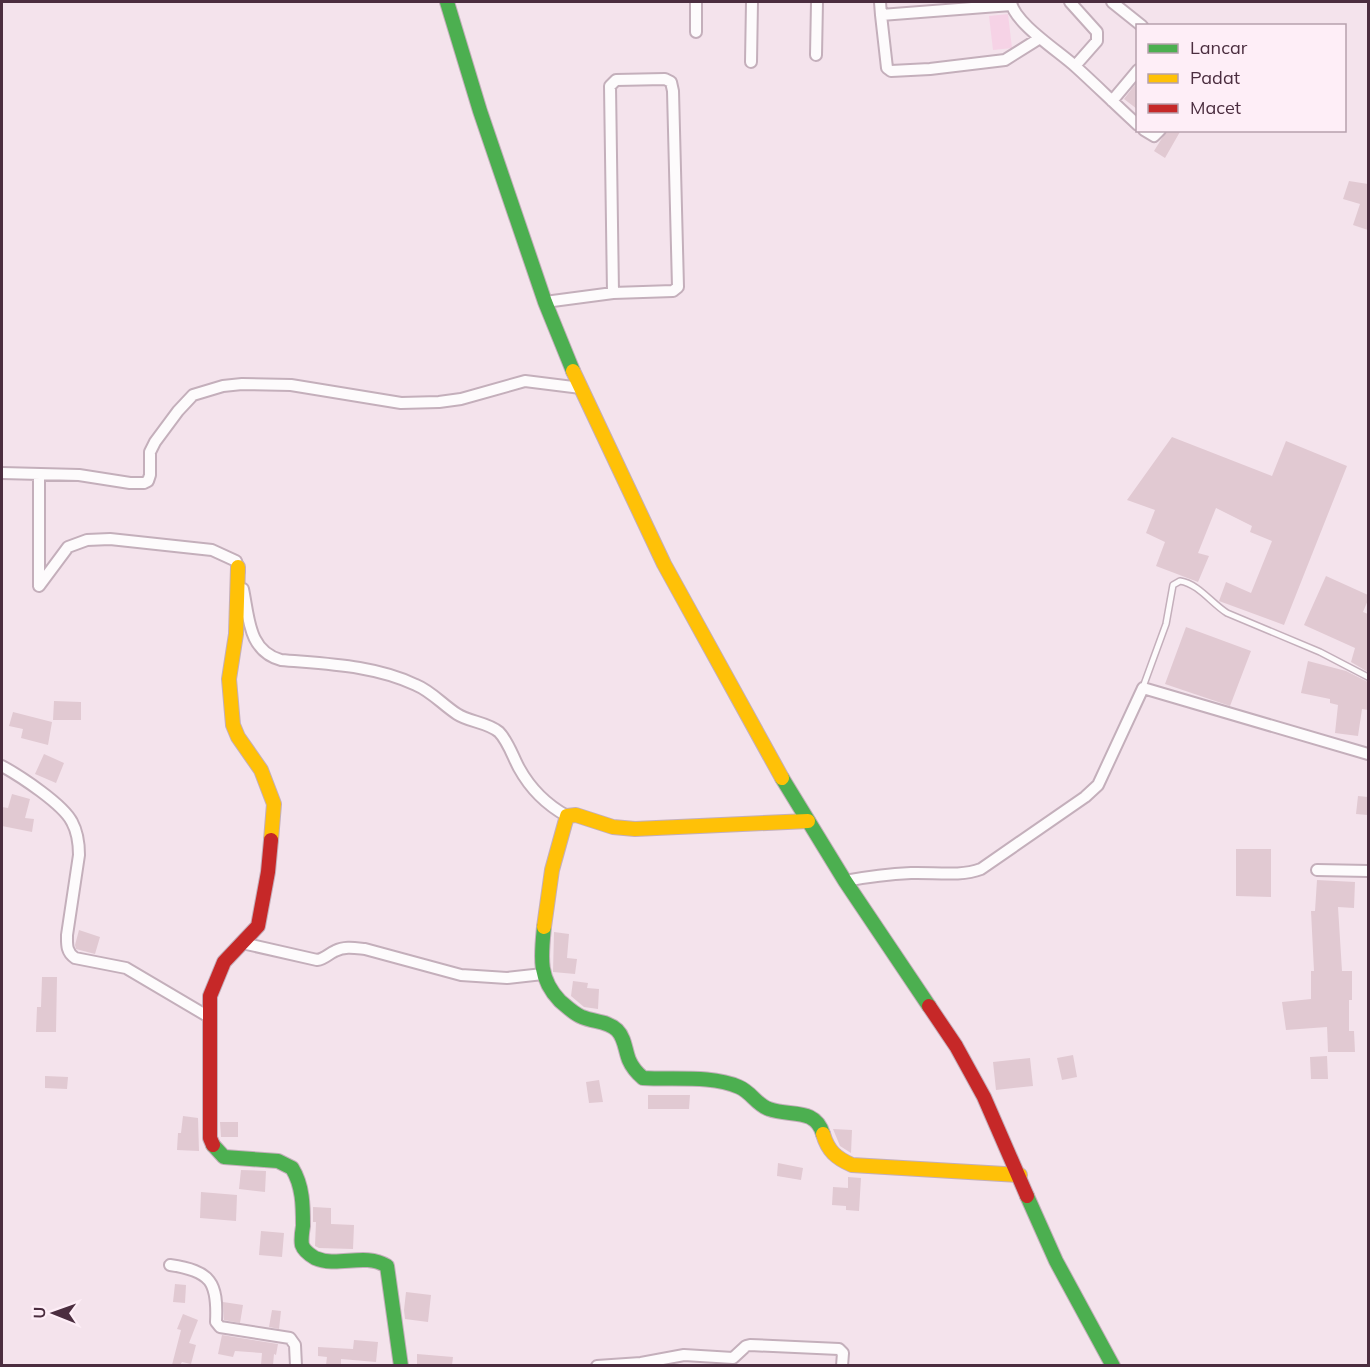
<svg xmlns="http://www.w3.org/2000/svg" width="1370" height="1367" font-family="Mulish,sans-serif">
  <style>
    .green { fill: #f6d3e6 }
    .building { fill: #e1c9d2 }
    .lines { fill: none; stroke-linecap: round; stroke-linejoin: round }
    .lane-casing { stroke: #c4afbb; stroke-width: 8 }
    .street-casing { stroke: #c4afbb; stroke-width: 14 }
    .fast-casing { stroke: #c4afbb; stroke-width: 16 }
    .slow-casing { stroke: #c4afbb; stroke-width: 16 }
    .jam-casing { stroke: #c4afbb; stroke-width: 16 }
    .lane { stroke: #fdfbfc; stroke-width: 5 }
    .street { stroke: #fdfbfc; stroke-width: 10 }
    .fast { stroke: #4caf50; stroke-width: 14 }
    .slow { stroke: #ffc107; stroke-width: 14 }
    .jam { stroke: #c62828; stroke-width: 14 }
  </style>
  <rect width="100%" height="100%" fill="#f4e3ec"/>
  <!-- green -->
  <path class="green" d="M1008,14L1012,48L993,50L989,16Z"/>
  <!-- building -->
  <path class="building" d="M1137,82V109L1124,99Z
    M1167,130H1181L1165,158L1154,151Z
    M1349,181L1368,184V230L1353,225L1360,204L1343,199Z
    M1172,437L1272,476L1286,441L1347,466L1284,625L1219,601L1226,582L1251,593L1272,541L1250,532L1252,526L1216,508L1198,553L1209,556L1198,582L1156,566L1165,542L1146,533L1155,510L1127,500Z
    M1326,576L1368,595V600L1363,612L1368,614V672L1351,662L1355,648L1304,625Z
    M1186,627L1251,651L1230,706L1165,684Z
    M1308,661L1346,671L1368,682V710L1362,709L1358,736L1335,733L1338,705L1330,703V699L1301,693Z
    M54,701L81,702V720H53Z
    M13,712L52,722L48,745L21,738L23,729L9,726Z
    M44,754L64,763L56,783L35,774Z
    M12,794L30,799L25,818L34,819L32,832L2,826V807L8,808Z
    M1358,796L1368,797V815L1356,814Z
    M1236,849H1271V897L1236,896Z
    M1317,880L1355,882L1354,908L1338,907L1342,971H1352V1000H1349V1031H1354L1355,1052H1328L1327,1027L1286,1030L1282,1002L1311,999V971H1314L1311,911H1315Z
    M79,930L100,937L95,954L76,949L75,945Z
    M554,932L569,934L567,958L577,959L575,974L553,972Z
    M42,977H57L56,1032H36L37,1007H41Z
    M573,981L588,983L587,988L599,989L598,1009L584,1007L571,996Z
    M1073,1055L1077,1077L1062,1080L1057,1058Z
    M1327,1056L1328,1079H1311L1310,1057Z
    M1030,1058L1033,1086L996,1090L993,1062Z
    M45,1076L68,1077L67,1089L45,1088Z
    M599,1080L603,1102L589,1103L586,1082Z
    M648,1095H690L689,1109H648Z
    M183,1116L198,1118L199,1151L177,1150L178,1133H181Z
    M220,1122H238V1137H221Z
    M833,1129L852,1130L851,1153L840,1146Z
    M778,1163L803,1168L801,1180L777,1176Z
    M241,1170L266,1171L265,1192L239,1189Z
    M848,1177L861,1178L859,1211L846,1210V1206L832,1205L833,1187L848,1188Z
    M201,1192L237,1195L236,1221L200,1218Z
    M313,1207L331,1208V1224L354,1225L353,1249L319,1248L315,1246L316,1222H313Z
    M261,1231L284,1233L282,1257L259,1255Z
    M175,1284L186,1285L185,1303L173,1302Z
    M406,1292L431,1295L428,1322L405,1319L404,1310Z
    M223,1302L243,1305L240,1323L224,1320Z
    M272,1310L281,1311L279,1329L269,1327Z
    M183,1314L198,1320L189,1343L196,1345L191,1364L182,1362L180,1365H172L181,1330L177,1329Z
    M222,1335L278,1344L276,1355L274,1354L273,1365H261L262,1353L235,1351L233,1357L218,1354Z
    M354,1340L378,1342L376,1362L341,1359V1365H326L327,1357L318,1356V1347L353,1349Z
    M417,1354L453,1357L452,1365H417Z"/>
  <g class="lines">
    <!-- lane casing -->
    <g class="lane-casing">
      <path id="lane" d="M1143,687L1166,624L1173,585L1180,581C1199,584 1211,603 1227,613L1320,652L1368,677"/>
    </g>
    <!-- street casing -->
    <g class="street-casing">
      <path id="street" d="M880,2L881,15
        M1011,2C1014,23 1060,52 1076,67C1097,86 1117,106 1138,125
        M1070,2L1097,32V41L1075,66
        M1112,2L1142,26
        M1011,5L881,15L887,68L891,71L930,69L1005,60L1040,38
        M696,32V2
        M816,55L817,2
        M751,62L752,2
        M1112,101L1138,70
        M1144,130L1154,136L1160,130
        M545,302L613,293L673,291L678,287L673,91L671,82L665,79L616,80L610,86L613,293
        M2,473L79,475L130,483H144L148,481L150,475V452L155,442L178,411L193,395L223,386L242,384L291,385L401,403L439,402L461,399L525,381L581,388
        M39,585V475
        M39,586L68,547L87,540L110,539L212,550L236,561L239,571
        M243,589C249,617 248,651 281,660C326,664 374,665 416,685C431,691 443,705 457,714C469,722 487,722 499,732C508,741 513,757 519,768C530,788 547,805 567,816
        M2,766C20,776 63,804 72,822C78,833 79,844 79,855L67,935C67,944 66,952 75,958L126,968L209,1017
        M1317,870L1368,871
        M845,881C866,877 888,874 911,873C933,872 960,877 981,869L1085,797L1098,785L1143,688L1368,754
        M242,943L317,960C325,959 328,954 335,951C345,946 355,948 365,949L461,975L507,978L543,974
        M170,1265C211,1271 218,1282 216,1322L220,1327L290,1338L295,1345L296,1366
        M597,1366L641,1363L684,1355L733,1358L746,1346L750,1345L839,1349L843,1353L842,1366"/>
    </g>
    <!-- fast casing -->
    <g class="fast-casing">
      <path id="fast" d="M447,2L480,111L545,302L573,371
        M782,778L845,881L929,1006
        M544,927C541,957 538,978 560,1001C567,1007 574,1014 582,1017C594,1022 608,1021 617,1030C625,1038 625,1050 629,1060C632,1067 637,1073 643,1078C674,1080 711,1075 739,1087C751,1092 757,1105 769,1109C790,1117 815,1107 823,1134
        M213,1145L224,1157L278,1161L292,1168C303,1186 303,1206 303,1226C302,1232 301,1240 302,1245C304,1251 310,1255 315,1258C338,1268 364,1252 387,1266L401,1366
        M1027,1196L1056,1261L1113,1366"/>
    </g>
    <!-- slow casing -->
    <g class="slow-casing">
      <path id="slow" d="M573,371L664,564L782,778
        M238,567L236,634L229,679L233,725L238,737L261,770L274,804L271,840
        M544,927L552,870L567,816L576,815L613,827L635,829L808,821
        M823,1134C828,1151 836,1158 852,1165L1020,1175"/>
    </g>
    <!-- jam casing -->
    <g class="jam-casing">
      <path id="jam" d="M929,1006L956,1046L984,1097L1027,1196
        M213,1145L210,1138V996L224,962L258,926L268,872L271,840"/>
    </g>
    <!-- lane -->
    <use href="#lane" class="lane"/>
    <!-- street -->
    <use href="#street" class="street"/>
    <!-- fast -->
    <use href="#fast" class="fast"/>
    <!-- slow -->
    <use href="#slow" class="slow"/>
    <!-- jam -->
    <use href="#jam" class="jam"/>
  </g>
  <!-- border -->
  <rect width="1370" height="1367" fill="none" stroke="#4b2d3f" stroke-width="6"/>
  <!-- legend -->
  <rect x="1136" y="24" width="210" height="108" fill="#feeef7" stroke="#b6a1ad" stroke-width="1.5"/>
  <rect x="1148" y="44" width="30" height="9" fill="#4caf50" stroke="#b6a1ad" stroke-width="1.5"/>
  <text x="1190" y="54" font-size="18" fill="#4b2d3f">Lancar</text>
  <rect x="1148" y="74" width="30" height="9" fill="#ffc107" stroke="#b6a1ad" stroke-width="1.5"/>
  <text x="1190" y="84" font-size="18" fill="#4b2d3f">Padat</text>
  <rect x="1148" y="104" width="30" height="9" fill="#c62828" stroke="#b6a1ad" stroke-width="1.5"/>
  <text x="1190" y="114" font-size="18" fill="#4b2d3f">Macet</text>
  <!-- north arrow -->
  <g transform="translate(54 1313) rotate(271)" stroke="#feeef7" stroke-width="4.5" paint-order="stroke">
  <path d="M0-4.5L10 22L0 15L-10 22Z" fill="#4b2d3f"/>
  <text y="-9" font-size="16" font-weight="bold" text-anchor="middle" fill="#4b2d3f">U</text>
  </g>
</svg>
